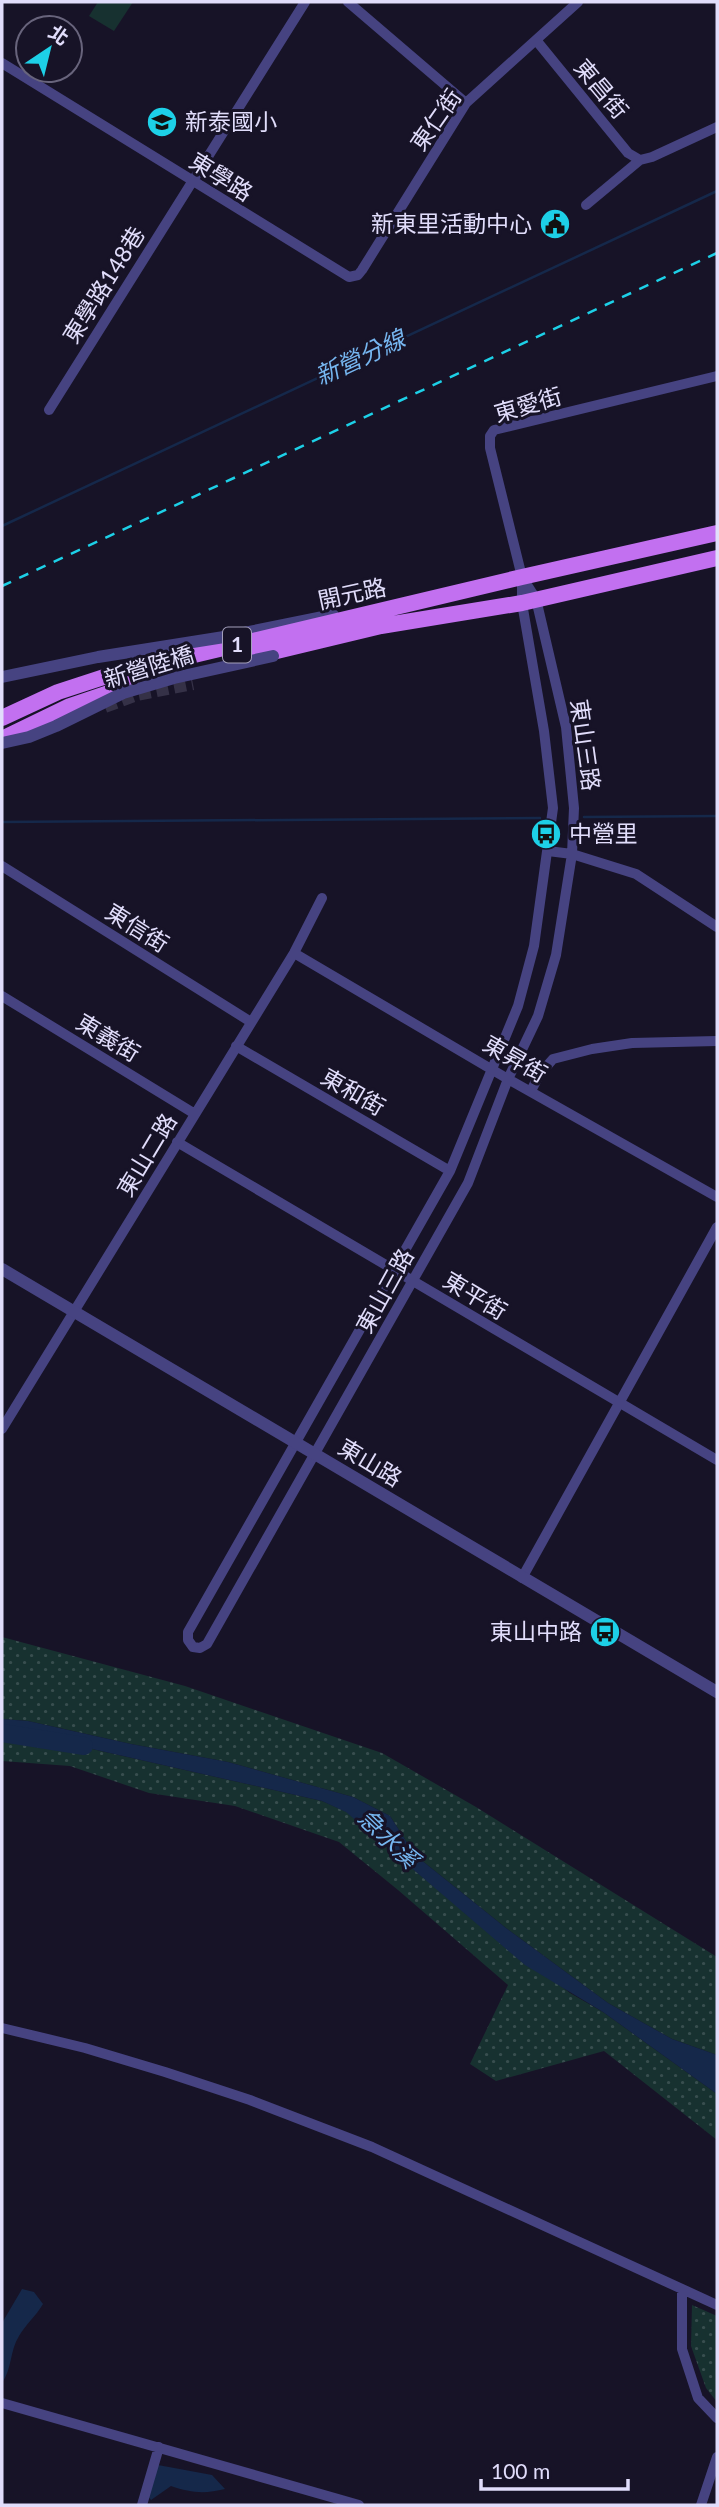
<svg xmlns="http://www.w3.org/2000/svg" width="719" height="2507" font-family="Lato,'Noto Sans TC',sans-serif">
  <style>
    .grass { fill: url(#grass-dots) }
    .green { fill: #173130 }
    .water { fill: #15284a }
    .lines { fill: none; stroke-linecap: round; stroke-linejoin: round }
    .stream { stroke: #15284a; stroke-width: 2.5 }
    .river { stroke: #15284a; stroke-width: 18 }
    .tertiary-tunnel { stroke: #353147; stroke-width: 12; stroke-dasharray: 12 6; stroke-linecap: butt }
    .minor { stroke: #464381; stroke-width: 10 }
    .tertiary { stroke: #464381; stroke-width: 12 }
    .primary { stroke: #c270f0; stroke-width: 16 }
    .rail { stroke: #1dd0e7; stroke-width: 2.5; stroke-dasharray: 10 9; stroke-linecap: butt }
    .tertiary-bridge { stroke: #464381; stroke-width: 12 }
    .labels { text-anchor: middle; stroke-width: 6; stroke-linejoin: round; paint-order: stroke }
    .shield { fill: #171327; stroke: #a4a0bb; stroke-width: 2 }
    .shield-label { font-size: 21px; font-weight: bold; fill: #e1ddfb }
    .street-label { font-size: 23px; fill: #e1ddfb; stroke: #171327 }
    .poi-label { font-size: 23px; fill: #e1ddfb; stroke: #171327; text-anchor: start }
    .water-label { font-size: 24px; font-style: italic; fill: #76b6f0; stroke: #171327 }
  </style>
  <defs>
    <pattern id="grass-dots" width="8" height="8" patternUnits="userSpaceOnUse" patternTransform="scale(1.75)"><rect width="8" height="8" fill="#173130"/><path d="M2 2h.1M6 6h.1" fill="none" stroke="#384e4f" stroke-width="1.8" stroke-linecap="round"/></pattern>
  </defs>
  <rect width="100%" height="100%" fill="#171327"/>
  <!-- grass -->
  <path class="grass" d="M2,1637L185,1686L382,1753L476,1807L717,1957V2055L672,2039L608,2003L506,1928L415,1855L390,1816L353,1797L228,1762L131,1744L28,1721L2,1719Z
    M2,1733L26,1734L322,1801L347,1812L409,1866L570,1993L603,2012L717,2094V2140L604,2051L496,2081L470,2064L508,1985L398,1890L339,1842L235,1806L149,1793L70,1766L2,1761Z
    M692,2305L717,2316V2402L706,2388L691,2346Z"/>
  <!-- green -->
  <path class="green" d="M98,2H133L114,31L89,16Z"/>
  <!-- water -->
  <path class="water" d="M2,1719L28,1721L131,1744L228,1762L353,1797L390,1816L415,1855L506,1928L608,2003L672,2039L717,2055V2094L603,2012L525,1965L346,1812L322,1801L26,1734L2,1733Z
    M22,2289L34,2292L43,2304C36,2316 26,2324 19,2336C10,2350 12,2369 2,2383V2323Z
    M158,2465L212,2475L225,2489C205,2494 191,2493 171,2486L151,2500L148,2496Z"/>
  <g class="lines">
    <!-- stream -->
    <path class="stream" d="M2,526L717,191
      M584,817L717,816
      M2,822L540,818"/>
    <!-- river -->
    <path class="river" d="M2,1733L84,1746"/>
    <!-- tertiary-tunnel -->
    <path class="tertiary-tunnel" d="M105,707L137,695L193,684"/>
    <!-- minor -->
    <path class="minor" d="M348,2L466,103
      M536,40L628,153L640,160
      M2,63L349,277L358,275L362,270L466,103L578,2
      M586,205L640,160L652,157L717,127
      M49,410L305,2
      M522,577L536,599L566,727L574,808L572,854L556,955L538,1016L508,1079L468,1183L207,1644L200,1648L193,1647L188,1640V1632L450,1171L518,1006L534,946L553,808L544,731L522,603V577L490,448V436L494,430L717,376
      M548,851L572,854L636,874L717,927
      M2,866L251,1022
      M294,953L508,1079L717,1197
      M2,996L195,1114
      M236,1046L450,1171
      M531,1091L539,1075L553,1059L592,1049L632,1043L717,1041
      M177,1142L717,1460
      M2,1429L294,953L322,898
      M522,1578L717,1227
      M2,2028L85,2048L165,2072L250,2100L372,2147L717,2305
      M682,2289V2349L698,2398L717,2418
      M2,2403L359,2505
      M142,2505L159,2447
      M701,2505L717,2457"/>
    <!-- tertiary -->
    <path class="tertiary" d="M224,637L333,615
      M2,1269L717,1692"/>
    <!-- primary -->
    <path class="primary" d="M256,656L381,626L522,603L717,558
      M2,718L58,692L110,675L522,577L717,533
      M2,739L70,706L132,685"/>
    <!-- rail -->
    <path class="rail" d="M2,586L717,253"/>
    <!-- tertiary-bridge -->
    <path class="tertiary-bridge" d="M2,677L98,657L224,637
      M2,743L29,737L56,726L123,693L174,678L273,656"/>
  </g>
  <!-- icons -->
  <defs>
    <g id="school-disc" transform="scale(1.575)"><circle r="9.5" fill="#1dd0e7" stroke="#171327"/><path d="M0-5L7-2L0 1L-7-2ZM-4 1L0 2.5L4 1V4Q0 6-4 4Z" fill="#111"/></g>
    <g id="civic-disc" transform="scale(1.575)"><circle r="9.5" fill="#1dd0e7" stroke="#171327"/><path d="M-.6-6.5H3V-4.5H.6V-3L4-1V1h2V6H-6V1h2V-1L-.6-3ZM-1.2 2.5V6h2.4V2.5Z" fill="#111"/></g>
    <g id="bus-disc" transform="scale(1.575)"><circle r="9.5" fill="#1dd0e7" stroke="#171327"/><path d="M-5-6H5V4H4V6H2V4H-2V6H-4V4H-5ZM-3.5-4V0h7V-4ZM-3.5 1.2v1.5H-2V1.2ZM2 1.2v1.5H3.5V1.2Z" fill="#111"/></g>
  </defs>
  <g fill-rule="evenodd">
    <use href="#school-disc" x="162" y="122"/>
    <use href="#civic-disc" x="555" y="224"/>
    <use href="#bus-disc" x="546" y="834"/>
    <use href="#bus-disc" x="605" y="1632"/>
  </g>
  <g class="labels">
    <!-- shield labels -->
    <rect class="shield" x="223" y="627.5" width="28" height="35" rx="5"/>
    <g class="shield-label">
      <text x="237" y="652">1</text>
    </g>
    <!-- street labels -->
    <g class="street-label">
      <text transform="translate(601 89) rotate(50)" y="8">東昌街</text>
      <text transform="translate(436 120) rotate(-55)" y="8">東仁街</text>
      <text transform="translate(221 177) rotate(32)" y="8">東學路</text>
      <text transform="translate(104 285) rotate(-58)" y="8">東學路148巷</text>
      <text transform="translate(528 405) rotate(-16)" y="8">東愛街</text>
      <text transform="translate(352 594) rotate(-12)" y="8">開元路</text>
      <text transform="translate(149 667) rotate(-17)" y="8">新營陸橋</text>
      <text transform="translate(585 745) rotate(82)" y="8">東山三路</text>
      <text transform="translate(137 928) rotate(32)" y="8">東信街</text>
      <text transform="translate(108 1038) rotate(31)" y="8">東義街</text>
      <text transform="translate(515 1059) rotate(30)" y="8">東昇街</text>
      <text transform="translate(353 1092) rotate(30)" y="8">東和街</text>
      <text transform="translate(147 1155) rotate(-59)" y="8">東山二路</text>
      <text transform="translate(385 1291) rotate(-61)" y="8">東山三路</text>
      <text transform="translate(475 1296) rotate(31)" y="8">東平街</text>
      <text transform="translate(370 1463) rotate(31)" y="8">東山路</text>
    </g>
    <!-- poi labels -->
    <g class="poi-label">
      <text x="185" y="130">新泰國小</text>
      <text x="532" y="232" text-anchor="end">新東里活動中心</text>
      <text x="569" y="842">中營里</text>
      <text x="582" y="1640" text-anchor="end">東山中路</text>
    </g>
    <!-- water labels -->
    <g class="water-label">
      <text transform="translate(360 358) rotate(-25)" y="8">新營分線</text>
      <text transform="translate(388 1839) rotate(44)" y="8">急水溪</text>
    </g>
  </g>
  <!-- border -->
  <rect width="719" height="2507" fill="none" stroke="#e1ddfb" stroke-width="7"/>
  <!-- north arrow -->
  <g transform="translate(49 49) rotate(35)"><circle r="33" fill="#171327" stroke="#68647c" stroke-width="2"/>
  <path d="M0-5L12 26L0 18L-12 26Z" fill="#1dd0e7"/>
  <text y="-10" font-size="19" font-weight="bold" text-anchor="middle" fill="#e1ddfb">北</text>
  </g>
  <!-- scale -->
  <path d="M481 2479v10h147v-10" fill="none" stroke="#e1ddfb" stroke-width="3.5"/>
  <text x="491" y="2479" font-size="21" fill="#e1ddfb" stroke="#171327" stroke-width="5" paint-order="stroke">100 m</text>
</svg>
